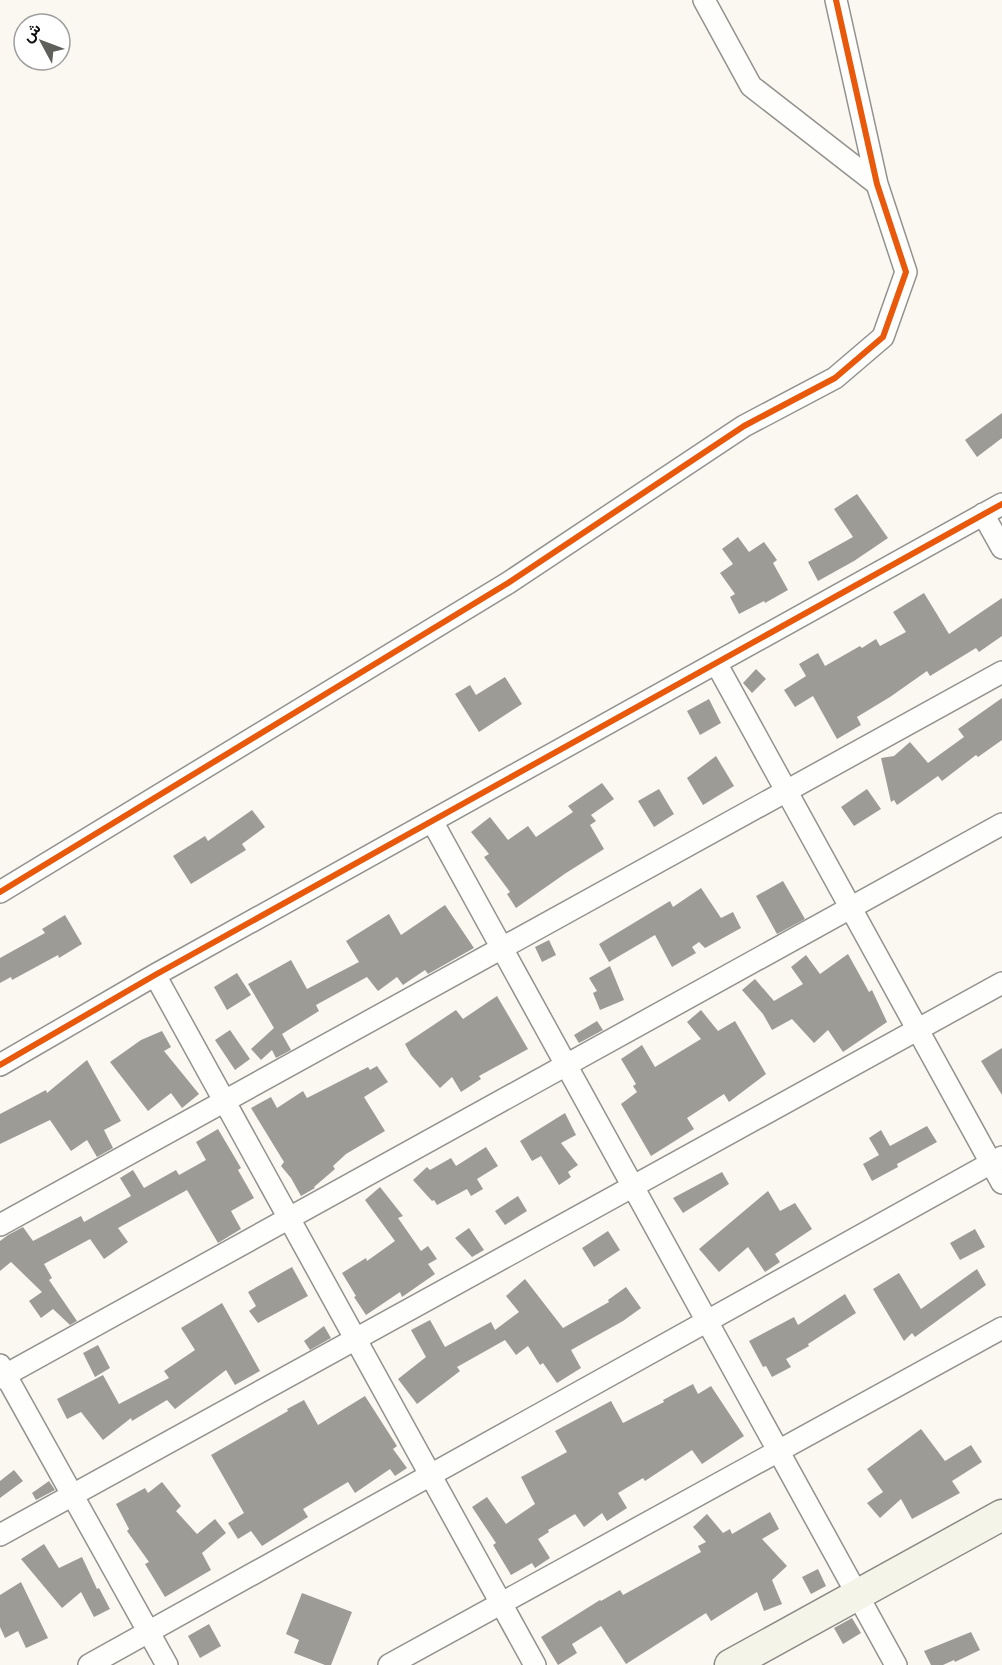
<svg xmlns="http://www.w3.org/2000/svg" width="1002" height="1665" font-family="Georgia,Vazirmatn,serif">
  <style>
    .building { fill: #9c9b96 }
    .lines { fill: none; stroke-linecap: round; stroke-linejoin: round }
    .street-casing { stroke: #93928f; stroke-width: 24 }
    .secondary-casing { stroke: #8a8985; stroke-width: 33 }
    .street { stroke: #fefefd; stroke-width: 21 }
    .secondary { stroke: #f4f4e8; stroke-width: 30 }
    .cycleway-casing { stroke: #fff; stroke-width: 10 }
    .cycleway { stroke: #e8590c; stroke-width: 6 }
  </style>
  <rect width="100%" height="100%" fill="#faf8f0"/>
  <!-- building -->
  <path class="building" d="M1002,413V438L977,457L965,440Z
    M857,494L888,538L854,561L818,581L808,562L853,537L834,509Z
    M738,537L749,552L764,542L777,560L773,563L788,590L765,603L764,601L739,614L730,597L735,594L720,573L733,564L722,549Z
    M924,593L949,634L1002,598V636L979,652L976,648L930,676L927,671L890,697L857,717L861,725L837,739L813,696L795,707L784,690L806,676L799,664L818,653L825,666L860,646L862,648L876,639L880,646L906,632L893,612Z
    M756,669L766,679L752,693L743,683Z
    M505,677L522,704L479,732L455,694L470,685L476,695Z
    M1002,698V740L978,757L976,755L942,781L938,776L897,805L894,800L891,802L881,758L894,756L910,742L928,763L964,737L958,729Z
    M709,699L721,723L700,735L687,711Z
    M716,756L734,786L703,805L687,778Z
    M602,783L614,799L591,815L596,821L590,825L604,849L566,873L516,908L507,894L510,892L484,857L489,854L471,832L490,817L508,840L528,826L536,837L573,812L568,806Z
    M659,789L674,814L654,827L638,801Z
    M867,789L881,809L854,826L841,807Z
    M252,810L265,827L242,844L246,850L191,884L173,856L205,836L208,841Z
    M783,881L805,919L777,934L756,896Z
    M701,888L721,918L733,912L741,928L705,948L699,942L692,947L696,953L672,967L655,935L609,962L599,944L670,901L673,907Z
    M445,905L474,948L428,974L425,970L403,985L397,977L378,991L367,977L316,1005L319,1011L282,1034L291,1050L276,1058L272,1050L261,1060L251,1049L274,1028L248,984L291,960L307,989L359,962L346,941L389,914L401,935Z
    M65,915L82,944L59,958L58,955L12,980L11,977L0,983V958L45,933L42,929Z
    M549,940L556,955L542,962L535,947Z
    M848,954L869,992L872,990L887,1022L843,1052L828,1030L814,1043L792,1019L772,1030L763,1014L742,990L755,979L774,1001L803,984L791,967L806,955L820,974Z
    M610,966L624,1000L600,1010L593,993L597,991L589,978Z
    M237,973L251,995L227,1010L214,987Z
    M497,996L528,1049L479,1076L481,1079L461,1092L452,1077L440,1088L411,1055L405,1044L456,1010L463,1019Z
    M701,1010L718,1031L735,1021L766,1074L729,1102L724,1094L687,1118L694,1129L651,1156L621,1104L637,1092L633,1086L636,1084L621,1059L642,1045L655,1067L701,1039L687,1022Z
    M597,1021L603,1030L579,1043L574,1035Z
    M230,1030L250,1059L235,1070L215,1040Z
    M162,1031L171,1047L164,1051L199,1094L182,1108L171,1093L148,1111L110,1062L141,1040Z
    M1002,1048V1095L981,1061Z
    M87,1060L121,1121L104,1130L113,1148L97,1157L87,1140L71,1151L50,1120L0,1144V1114L46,1090L47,1093Z
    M377,1066L388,1082L364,1097L385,1131L346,1154L333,1166L335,1169L314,1187L315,1188L301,1196L291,1178L281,1166L284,1162L251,1108L271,1097L277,1108L303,1091L307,1098L368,1067L370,1070Z
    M565,1113L576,1135L561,1143L578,1165L568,1172L571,1177L559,1185L541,1156L532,1161L520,1141Z
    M927,1126L937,1142L897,1164L898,1167L872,1181L863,1164L879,1155L869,1138L881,1130L890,1146Z
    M218,1129L241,1168L238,1170L254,1198L231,1211L241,1229L218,1243L187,1190L118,1228L128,1242L104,1259L90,1239L44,1264L52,1278L49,1280L77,1321L70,1325L53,1309L41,1318L29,1301L42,1292L11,1262L0,1271V1241L8,1235L23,1227L33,1241L81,1216L84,1222L131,1196L120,1178L133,1170L144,1188L176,1170L179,1175L206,1160L196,1142Z
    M486,1147L498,1166L477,1179L483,1189L471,1196L467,1189L437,1205L434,1200L432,1201L413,1180L427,1167L430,1170L451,1158L456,1166Z
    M722,1172L729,1184L683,1213L673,1198Z
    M380,1187L403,1216L398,1218L421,1251L428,1246L437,1259L428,1264L435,1274L402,1297L400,1292L366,1315L354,1297L356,1296L342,1273L366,1258L367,1261L395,1241L365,1200Z
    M768,1191L780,1211L795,1203L812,1229L775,1254L780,1262L765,1272L748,1247L719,1272L699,1249Z
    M518,1196L527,1211L505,1225L495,1211Z
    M469,1228L484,1250L472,1257L455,1238Z
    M975,1229L985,1247L960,1260L950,1243Z
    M608,1231L620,1250L594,1267L582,1248Z
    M292,1267L308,1296L258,1323L249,1311L256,1306L248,1292Z
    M977,1269L986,1285L915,1337L912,1333L904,1341L873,1289L899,1273L921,1309Z
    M525,1279L563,1328L609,1302L608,1300L626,1287L641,1308L623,1321L571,1350L581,1368L557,1383L543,1363L540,1365L528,1346L516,1355L505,1340L457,1367L460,1371L417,1404L398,1379L426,1357L411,1330L430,1320L445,1347L491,1322L495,1330L519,1312L506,1296Z
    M845,1294L856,1313L808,1344L809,1346L786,1359L791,1367L772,1377L766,1366L763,1367L749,1341L794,1317L798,1325Z
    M222,1303L260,1371L235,1385L226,1370L175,1409L167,1400L132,1421L131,1418L103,1440L81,1412L67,1419L57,1399L103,1375L119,1404L169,1378L164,1371L195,1350L181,1328Z
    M324,1326L331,1338L310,1350L304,1341Z
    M98,1345L110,1368L95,1377L83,1353Z
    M693,1384L698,1394L711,1386L744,1436L702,1464L692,1450L645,1481L643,1478L618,1493L627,1508L607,1521L602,1513L584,1527L575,1514L548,1530L549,1532L538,1539L550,1558L535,1568L532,1563L511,1575L493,1545L496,1543L472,1507L487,1497L506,1524L535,1504L521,1477L567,1452L555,1431L611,1401L623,1423L664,1402L663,1400Z
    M365,1396L397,1446L393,1449L407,1468L395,1476L390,1469L355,1493L348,1482L303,1509L308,1517L262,1546L251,1531L238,1539L228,1523L244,1513L211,1455L288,1411L287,1409L304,1400L318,1425Z
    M921,1429L945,1461L971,1445L982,1462L952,1481L960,1493L912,1519L901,1499L880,1518L867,1503L883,1492L867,1469Z
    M14,1470L23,1481L0,1498V1481Z
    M49,1481L55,1490L36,1500L32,1493Z
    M162,1482L181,1506L176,1511L197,1534L215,1519L226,1533L202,1553L211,1570L165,1597L145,1564L149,1562L127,1531L129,1529L116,1504L145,1488L148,1493Z
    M770,1512L779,1529L762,1539L787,1566L772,1580L782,1604L764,1611L757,1592L711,1621L706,1613L626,1664L601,1626L572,1644L577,1653L558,1665L541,1637L600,1600L601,1601L620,1590L623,1595L701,1552L698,1546L706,1542L693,1527L707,1514L723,1533L730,1529L732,1534Z
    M44,1544L59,1568L82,1557L97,1589L99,1588L110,1609L94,1617L81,1592L62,1608L21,1559Z
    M818,1569L826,1586L811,1594L802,1577Z
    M21,1582L48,1638L26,1648L18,1631L5,1638L0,1627V1595Z
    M302,1593L352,1612L331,1665H325L294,1653L299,1640L286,1634Z
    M852,1618L861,1633L843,1644L834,1628Z
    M209,1624L221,1646L200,1658L188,1636Z
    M971,1632L980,1650L955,1662L954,1660L943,1665H931L924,1651Z"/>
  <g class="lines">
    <!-- street casing -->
    <g class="street-casing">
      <path id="street" d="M704,0L751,86L877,184
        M983,514L1002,548
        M716,663L1002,1183
        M432,821L896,1665
        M0,892L508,583L744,426L835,378L883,337L906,272L877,184L836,0
        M155,975L535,1665
        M0,1065L155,975L1002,504
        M0,1225L1002,672
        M0,1365L167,1665
        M0,1378L1002,824
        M0,1535L1002,983
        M89,1665L1002,1157
        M389,1665L1002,1328"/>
    </g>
    <!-- secondary casing -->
    <g class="secondary-casing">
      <path id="secondary" d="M730,1665L1002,1515"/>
    </g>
    <!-- street -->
    <use href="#street" class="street"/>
    <!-- secondary -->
    <use href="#secondary" class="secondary"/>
    <!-- cycleway casing -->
    <g class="cycleway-casing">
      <path id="cycleway" d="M0,892L508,583L744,426L835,378L883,337L906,272L877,184L836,0
        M0,1065L155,975L1002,504"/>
    </g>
    <!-- cycleway -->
    <use href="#cycleway" class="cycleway"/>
  </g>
  <!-- north arrow -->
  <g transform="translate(42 42) rotate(311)"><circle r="28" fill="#ffffff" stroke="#9e9e9e" stroke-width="1.5"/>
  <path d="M0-4.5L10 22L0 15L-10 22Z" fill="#5f5f5c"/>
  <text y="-9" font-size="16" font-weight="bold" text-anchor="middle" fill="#0c0c0c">ش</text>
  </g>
</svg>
